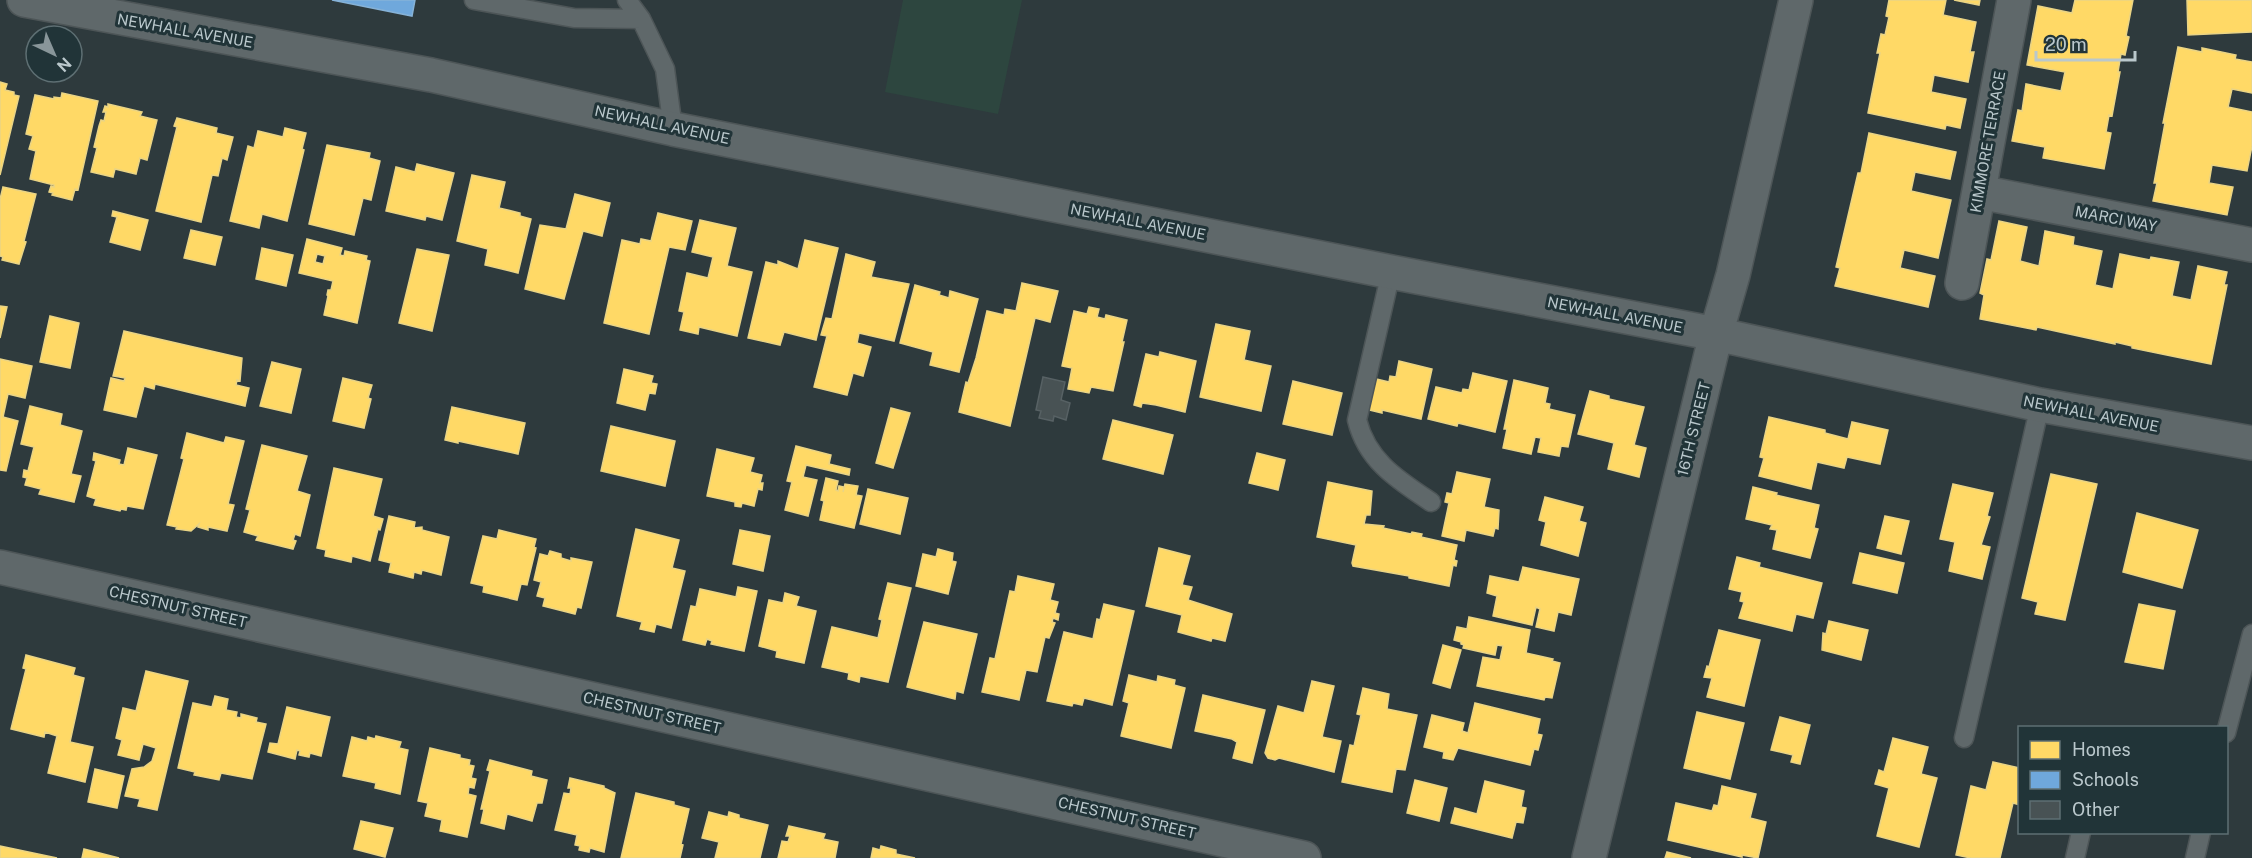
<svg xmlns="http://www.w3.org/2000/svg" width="2252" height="858" font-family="'Public Sans',sans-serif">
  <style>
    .green { fill: #2d463f }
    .homes { fill: #ffd966; stroke: #ead485; stroke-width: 1.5; fill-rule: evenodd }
    .schools { fill: #6fa8dc; stroke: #86b2d7; stroke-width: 1.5 }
    .building { fill: #485254; stroke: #576164; stroke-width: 1.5 }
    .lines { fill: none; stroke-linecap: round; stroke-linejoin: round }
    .lane-casing { stroke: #4d5557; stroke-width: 21 }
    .street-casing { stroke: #4d5557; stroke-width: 36 }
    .lane { stroke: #5f686a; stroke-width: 18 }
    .street { stroke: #5f686a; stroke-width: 33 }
    .labels { text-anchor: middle; stroke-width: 6; stroke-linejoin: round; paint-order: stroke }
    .street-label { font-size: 15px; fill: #bac8cc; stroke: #213438 }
  </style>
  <rect width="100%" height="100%" fill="#2e3a3d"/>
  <!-- green -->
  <path class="green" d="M903,0H1022L998,114L885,92Z"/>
  <!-- homes -->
  <path class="homes" d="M1889,0H1946L1943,15L1976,22L1970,52H1974L1968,82L1934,75L1931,92L1966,99L1960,128L1946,125L1945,129L1868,113L1880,53H1877L1881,34L1885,35L1889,17L1886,16Z
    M1954,0H1980L1979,5Z
    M2075,0H2133L2126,36L2129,37L2125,55L2121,54L2118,72H2120L2112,116L2109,115L2106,132L2111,133L2104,169L2043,158L2045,147L2012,141L2018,110L2022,111L2026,84L2061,91L2065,72L2027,65L2038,6L2072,13Z
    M2187,0H2252V32L2188,35Z
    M2178,47L2202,52V48L2236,55L2235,59L2252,62V93L2232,89L2228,107L2252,112V146L2247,171L2212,165L2209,183L2233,187L2227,215L2153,201L2157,183H2154L2165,123H2163Z
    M0,82L7,84L5,90L14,92V95L19,96L0,175Z
    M62,93L98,101L78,190L75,189L72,200L52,195L53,193L49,192L51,186L54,187V185L30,179L36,151L29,149L33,136L26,134L35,95L54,99V97L61,98Z
    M108,104L142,112L140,116L157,120L147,160L140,158L136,174L115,169L113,177L91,172L97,148L94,147L99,126L101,120L104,121L106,112H103L105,106L108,107Z
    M177,118L217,128L216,133L233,137L227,160L222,158L218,176L212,175L201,222L156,211L177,127L174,126Z
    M285,128L306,133L302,149L304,150L287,221L262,214L259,228L230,221L248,146L254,148L258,131L283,137Z
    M1869,133L1956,152L1950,179L1915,172L1911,191L1951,200L1938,258L1904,250L1900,268L1935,276L1928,307L1835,286L1840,268L1836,267L1858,173H1861Z
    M327,145L370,153L369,158L380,161L371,200L363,198L354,235L309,224Z
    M417,164L454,173L442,220L426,216L425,220L386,211L396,167L415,172Z
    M472,175L505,182L499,208L520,213V216L531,219L518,273L485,265L488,249L457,241Z
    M3,187L36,194L24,241L26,242L19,264L2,260L3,257L0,256V199Z
    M575,194L610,203L602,236L583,231L564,299L525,289L540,225L566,229Z
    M113,211L148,220L140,250L110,242L117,217L112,216Z
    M658,213L692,221L685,250L669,247L649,334L604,323L622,240L640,244L641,239L651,241Z
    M700,220L736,228L727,266L752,272L737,336L699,327L698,334L680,330L684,312L679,311L687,273L708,278L713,257L692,252Z
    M1999,221L2027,227L2020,261L2039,266L2045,231L2074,237L2073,245L2102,251L2095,285L2113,289L2120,254L2150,260L2151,257L2179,262L2172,296L2191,300L2198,266L2227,272L2224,285H2227L2211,364L2132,348V346L2115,342V344L2037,327L2036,330L1980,319L1984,295L1980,293L1987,259L1991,260Z
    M191,230L222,237L215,265L184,258Z
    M307,239L342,248L340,255L344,256L345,251L367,256L366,260L370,261L357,323L324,315L328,296L327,295L328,290H331L333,281L299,273ZM317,254L325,256L323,264L315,262Z
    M805,240L838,248L816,340L784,332L780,345L748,338L766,262L778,265V261L798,269Z
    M262,248L293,255L286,286L256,279Z
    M417,249L449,255L432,331L399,323Z
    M846,254L875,262L871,277L909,284L894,341L859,333L857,343L871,347L863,376L853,373L847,395L814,387L827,336L821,335L826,318L832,319Z
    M1022,283L1058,291L1050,322L1035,318L1010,426L959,412L966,382L968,383L976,358L987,311L1004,315L1005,309L1016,311Z
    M915,285L940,292L939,295L949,298L950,291L978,299L959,372L930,365L933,352L900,343Z
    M0,306L7,307L0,338Z
    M1089,307L1099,309L1097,317L1105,319L1106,315L1127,320L1122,342H1124L1113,391L1091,387L1089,393L1068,389L1072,368L1062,366L1074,311L1087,314Z
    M50,316L79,323L70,368L40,362Z
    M1216,324L1250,331L1244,360L1271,366L1261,411L1200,397Z
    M124,331L242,358L240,381L237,380L236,385L249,388L245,406L155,384L154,389L144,386L136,417L104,410L111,378L124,381L125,378L113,376Z
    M1160,352L1196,361L1185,412L1156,405L1142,403L1141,407L1134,405L1146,354L1159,357Z
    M0,359L32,366L25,398L8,394L3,417L18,421L6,471L0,470Z
    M1399,361L1432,369L1421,419L1382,410V413L1365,409L1372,378L1389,382L1390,376L1396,377Z
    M272,362L301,369L291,413L260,406Z
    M624,369L653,376L651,383L657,384L655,394L649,393L645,410L617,403Z
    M1473,373L1507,381L1495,432L1458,423L1457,426L1428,419L1436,387L1462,393L1463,389L1469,390Z
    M343,378L372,385L368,398L371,399L364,428L333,421Z
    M1514,380L1548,388L1545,403L1550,404L1549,409L1575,415L1568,447L1561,446L1559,456L1538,452L1541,438L1535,437L1531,454L1503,448L1507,429H1504Z
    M1293,381L1342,393L1332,435L1283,424Z
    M1590,391L1609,396V399L1644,407L1634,445L1646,448L1639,477L1608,469L1614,443L1578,434Z
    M30,406L62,414L60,425L82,431L71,474L81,476L74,502L39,494L41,489L25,485L27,478L23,477L24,470L28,471L34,447L21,444Z
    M452,407L525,423L518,454L458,441V443L445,440Z
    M891,408L910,413L893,468L876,463Z
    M1769,417L1825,430V433L1848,439L1852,422L1888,430L1880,464L1847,457L1844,468L1817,462L1811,489L1759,476L1764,458L1760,457Z
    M1113,420L1173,435L1163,474L1103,459Z
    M611,426L675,441L665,486L601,471Z
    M187,433L224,443L226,437L244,441L228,504L234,505L227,531L208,527V530L198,527L199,524L191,531L176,529L177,527L167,525L184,459L181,458Z
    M262,445L307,456L297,491L310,495L300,536L295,534L293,540L296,541L293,549L256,540L258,536L244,532L250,510L246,509Z
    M796,446L831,455L829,464L850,469L849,475L806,465L803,477L817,480L808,516L785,510L792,482L787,481Z
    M128,448L157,455L143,509L127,506L126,510L121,509L120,511L94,505L96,499L87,496L96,461L93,460L94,453L120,460L119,464L124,465Z
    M717,449L754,458L750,472L762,475L760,483H763L762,490L758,489L754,506L742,503L741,507L735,506V502L707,496Z
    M1257,453L1285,460L1278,490L1249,483Z
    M334,468L382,479L373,516L383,519L380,530L378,529L370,561L352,556L351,562L325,556L326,550L317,548Z
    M1457,472L1490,479L1484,507L1499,510L1498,529L1495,528L1493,536L1466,530L1464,541L1442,536L1449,503L1445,502L1447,493L1452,494Z
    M2051,474L2097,484L2065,620L2035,614L2038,602L2022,598Z
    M826,478L838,481L836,490L838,491L839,486L844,487L843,492L845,484L858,486L856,495L862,496L854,528L820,520L824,501L821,500Z
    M1328,482L1372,491L1370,515H1366L1364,524L1384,526L1383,528L1411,534L1412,532L1422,534L1421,537L1457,545L1454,560L1457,561L1456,566L1453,565L1449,586L1409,578V576L1353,566L1352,563L1356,545L1317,537Z
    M1953,484L1993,493L1987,516L1990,517L1981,545L1990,547L1982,579L1949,571L1955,542L1940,539Z
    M1753,487L1777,493L1776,495L1819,505L1814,528L1818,529L1810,558L1773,549L1777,530L1770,529L1772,525L1746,519Z
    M868,489L908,498L900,534L860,524Z
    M1545,497L1583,507L1579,521L1586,523L1578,556L1541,545L1546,522L1539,520Z
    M2137,513L2198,530L2182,588L2123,572Z
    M389,516L415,522L414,528L422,527V530L449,537L441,575L422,570L421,574L414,572L413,578L389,572L391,563L379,560Z
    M1885,516L1909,521L1901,554L1877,548Z
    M636,529L679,540L672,568L685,571L671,628L656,624L654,632L640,629L642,622L617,616Z
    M499,530L536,539L534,547L536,548L527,585L521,584L517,600L483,592L484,586L471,583L483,536L497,539Z
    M740,530L770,536L763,571L733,564Z
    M1159,548L1190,556L1182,585L1192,587L1188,600L1232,614L1225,641L1212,638L1211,641L1178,632L1182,615L1146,606Z
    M938,549L953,553L952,561L956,562L948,594L916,586L923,554L936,557Z
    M550,551L561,554V558L571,561V558L592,562L581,608L577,607L575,614L543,606L545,598L537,596L541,582L534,580L540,554L548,556Z
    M1860,553L1904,563L1897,593L1853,583Z
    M1737,557L1760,563L1759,567L1822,583L1813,618L1796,614L1792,631L1739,618L1744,602L1740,601L1742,592L1729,589Z
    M1523,567L1579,579L1571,615L1558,612L1554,631L1536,627L1540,609L1536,607L1532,625L1493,616L1497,596L1487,593L1490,576L1519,582Z
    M1018,576L1054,584L1050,600L1058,602L1055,613L1059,614L1058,620L1053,618L1052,622L1055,623L1049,638L1045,637L1037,672L1026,670L1019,700L982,692L990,658L995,659L1010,591L1015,592Z
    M888,583L911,588L888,682L860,676L859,682L848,679L849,673L822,667L832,627L878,638L882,620L879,619Z
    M738,587L757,591L744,651L711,644L712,641L707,639L705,645L683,640L691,606L696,607L700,589L736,597Z
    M785,593L799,597L796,606L816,611L804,663L776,657L777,651L759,646L769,600L783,603Z
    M1104,604L1134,611L1112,705L1084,698L1082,705L1073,703L1072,706L1047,701L1064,632L1093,639L1097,619L1100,620Z
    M2139,604L2175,611L2163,669L2125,662Z
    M1469,617L1530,630L1526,653L1553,659L1552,661L1560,663L1552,698L1545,697L1544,700L1477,686L1483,657L1500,660L1503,646L1497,645L1495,655L1463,648L1464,645L1461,644V642L1454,640L1457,627L1467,629Z
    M1829,621L1868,630L1861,660L1822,650L1823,633L1826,634Z
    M924,622L977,634L963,693L956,691L955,699L907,687Z
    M1719,630L1760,640L1744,706L1707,697L1712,678L1704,677L1707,666L1709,667Z
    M1443,645L1461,650L1450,688L1433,683Z
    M26,655L75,668L73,675L84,678L70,742L93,747L85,782L48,773L57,736L45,732L44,737L11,729L26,669L23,668Z
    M146,671L188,681L157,810L138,806L140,799L125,796L132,769L144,767L152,761L156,748L143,744L139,760L118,755L122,740L116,738L123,708L136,711Z
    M1129,675L1157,682L1158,676L1175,680L1174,685L1185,688L1171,748L1121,736L1129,703L1123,701Z
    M1312,681L1334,686L1322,737L1341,741L1334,772L1279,758L1275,760L1268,758L1265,753L1278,706L1304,713Z
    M1363,688L1389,694L1387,709L1417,715L1405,770L1396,769L1392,792L1342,782L1350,745L1354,746L1361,715L1357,714Z
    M1203,695L1265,710L1252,763L1233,758L1237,742L1232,739L1195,731Z
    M215,696L228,699L226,710L237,712L236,717L241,718V714L257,718L256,722L266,724L252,779L221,773L219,780L194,775L195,772L178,768L193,703L212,707Z
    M1475,703L1540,719L1537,734L1542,735L1538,750L1534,749L1530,765L1458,748L1453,760L1443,758L1444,752L1424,747L1432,715L1464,723L1462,731L1468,733Z
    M287,707L330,717L321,756L310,753L309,757L299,755L300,751L297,750L295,759L268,752L270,743L278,744Z
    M1697,712L1744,723L1730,779L1684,768Z
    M1780,717L1810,725L1800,764L1791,762L1793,755L1771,750Z
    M376,736L401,742L399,748L408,750L400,794L375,788L376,783L343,776L352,737L367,741L368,737L375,739Z
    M1893,738L1928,747L1921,774L1937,778L1919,847L1877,836L1889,788L1875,784L1879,770L1884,772Z
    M430,748L460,755V758L470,760L469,765L474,766L471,778L476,779L474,788L469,787L468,794L476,796L467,837L440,831L442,820L425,816L428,803L418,801Z
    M490,760L532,771L531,776L547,780L542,803H537L532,821L507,814L504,829L481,823L484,809H481L490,771L487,770Z
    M1993,762L2020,768V805L2013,803L2000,858H1971L1956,855L1971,786L1986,790Z
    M95,769L124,776L117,808L88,802Z
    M570,778L604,786V788L615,793L604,852L590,848L589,852L579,850L580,846L575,845L577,835L555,830L564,793L570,794L571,788H568Z
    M1415,780L1447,788L1439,821L1407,813Z
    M1485,781L1524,791L1521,807L1526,808L1523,823L1516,822L1512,838L1451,823L1455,808L1477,814Z
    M1722,786L1756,794L1750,818L1766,822L1758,858L1742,855V857L1668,840L1676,803L1712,811L1714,805L1718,806Z
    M636,793L674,802V805L689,809L681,844L683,845L680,858H621Z
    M709,812L728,817L729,812L739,815V818L768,825L760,858H715L719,842L702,838Z
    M361,821L393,828L385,857L354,849Z
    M789,826L825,834L823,839L838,842L835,858H778L782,841L788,842L790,836H786Z
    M0,846L57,858H0Z
    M881,846L896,850V854L915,858H871L873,848L880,850Z
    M84,849L119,858H82Z
    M1667,852L1691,858H1665Z"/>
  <!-- schools -->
  <path class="schools" d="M332,0H415L412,16Z"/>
  <!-- building -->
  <path class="building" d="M1043,377L1065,382L1061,400L1070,403L1066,420L1054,416L1053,421L1039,418L1041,411L1036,410Z"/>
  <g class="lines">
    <!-- lane casing -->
    <g class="lane-casing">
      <path id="lane" d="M474,0L574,18L641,19
        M627,0L641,19L665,69L673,129
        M1391,272L1357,420C1367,461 1398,480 1431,502
        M2226,733L2252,634
        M1964,738L2040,405
        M2075,858L2081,832
        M2195,858L2201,832"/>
    </g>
    <!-- street casing -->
    <g class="street-casing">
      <path id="street" d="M24,0L431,75L673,129L1391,272L1716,334L2040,405L2252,443
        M1979,192L2252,245
        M1962,283L2014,0
        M0,567L1304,858
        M1589,858L1716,334L1733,275L1796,0"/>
    </g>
    <!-- lane -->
    <use href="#lane" class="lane"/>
    <!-- street -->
    <use href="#street" class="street"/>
  </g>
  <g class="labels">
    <!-- street labels -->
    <g class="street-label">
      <text transform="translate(185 31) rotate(10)" y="5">NEWHALL AVENUE</text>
      <text transform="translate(662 125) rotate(12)" y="5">NEWHALL AVENUE</text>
      <text transform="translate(1988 142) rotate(-80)" y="5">KIMMORE TERRACE</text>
      <text transform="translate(2116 219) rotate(11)" y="5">MARCI WAY</text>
      <text transform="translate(1138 222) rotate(11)" y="5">NEWHALL AVENUE</text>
      <text transform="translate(1615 315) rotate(11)" y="5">NEWHALL AVENUE</text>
      <text transform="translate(2091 414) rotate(11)" y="5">NEWHALL AVENUE</text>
      <text transform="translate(1694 429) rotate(-76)" y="5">16TH STREET</text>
      <text transform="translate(178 607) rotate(13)" y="5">CHESTNUT STREET</text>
      <text transform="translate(652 713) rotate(13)" y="5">CHESTNUT STREET</text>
      <text transform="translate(1127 818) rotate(13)" y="5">CHESTNUT STREET</text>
    </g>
  </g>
  <!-- legend -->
  <rect x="2018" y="726" width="210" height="108" fill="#213438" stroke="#5e6f73" stroke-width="1.5"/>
  <rect x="2030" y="741" width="30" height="18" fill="#ffd966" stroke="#5e6f73" stroke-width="1.5"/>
  <text x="2072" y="756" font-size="18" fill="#bac8cc">Homes</text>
  <rect x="2030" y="771" width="30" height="18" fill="#6fa8dc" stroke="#5e6f73" stroke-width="1.5"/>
  <text x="2072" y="786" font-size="18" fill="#bac8cc">Schools</text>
  <rect x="2030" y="801" width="30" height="18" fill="#485254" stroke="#5e6f73" stroke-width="1.5"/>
  <text x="2072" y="816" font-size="18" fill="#bac8cc">Other</text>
  <!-- north arrow -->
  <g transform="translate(54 54) rotate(136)"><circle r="28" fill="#213438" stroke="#5e6f73" stroke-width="1.5"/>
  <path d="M0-4.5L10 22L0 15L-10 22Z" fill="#89969a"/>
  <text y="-9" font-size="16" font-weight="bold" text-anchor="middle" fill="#bac8cc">N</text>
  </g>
  <!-- scale -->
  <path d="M2036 51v9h99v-9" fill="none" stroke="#bac8cc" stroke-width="3"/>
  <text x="2045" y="51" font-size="18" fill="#bac8cc" stroke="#213438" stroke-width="4.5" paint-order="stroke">20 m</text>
</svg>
